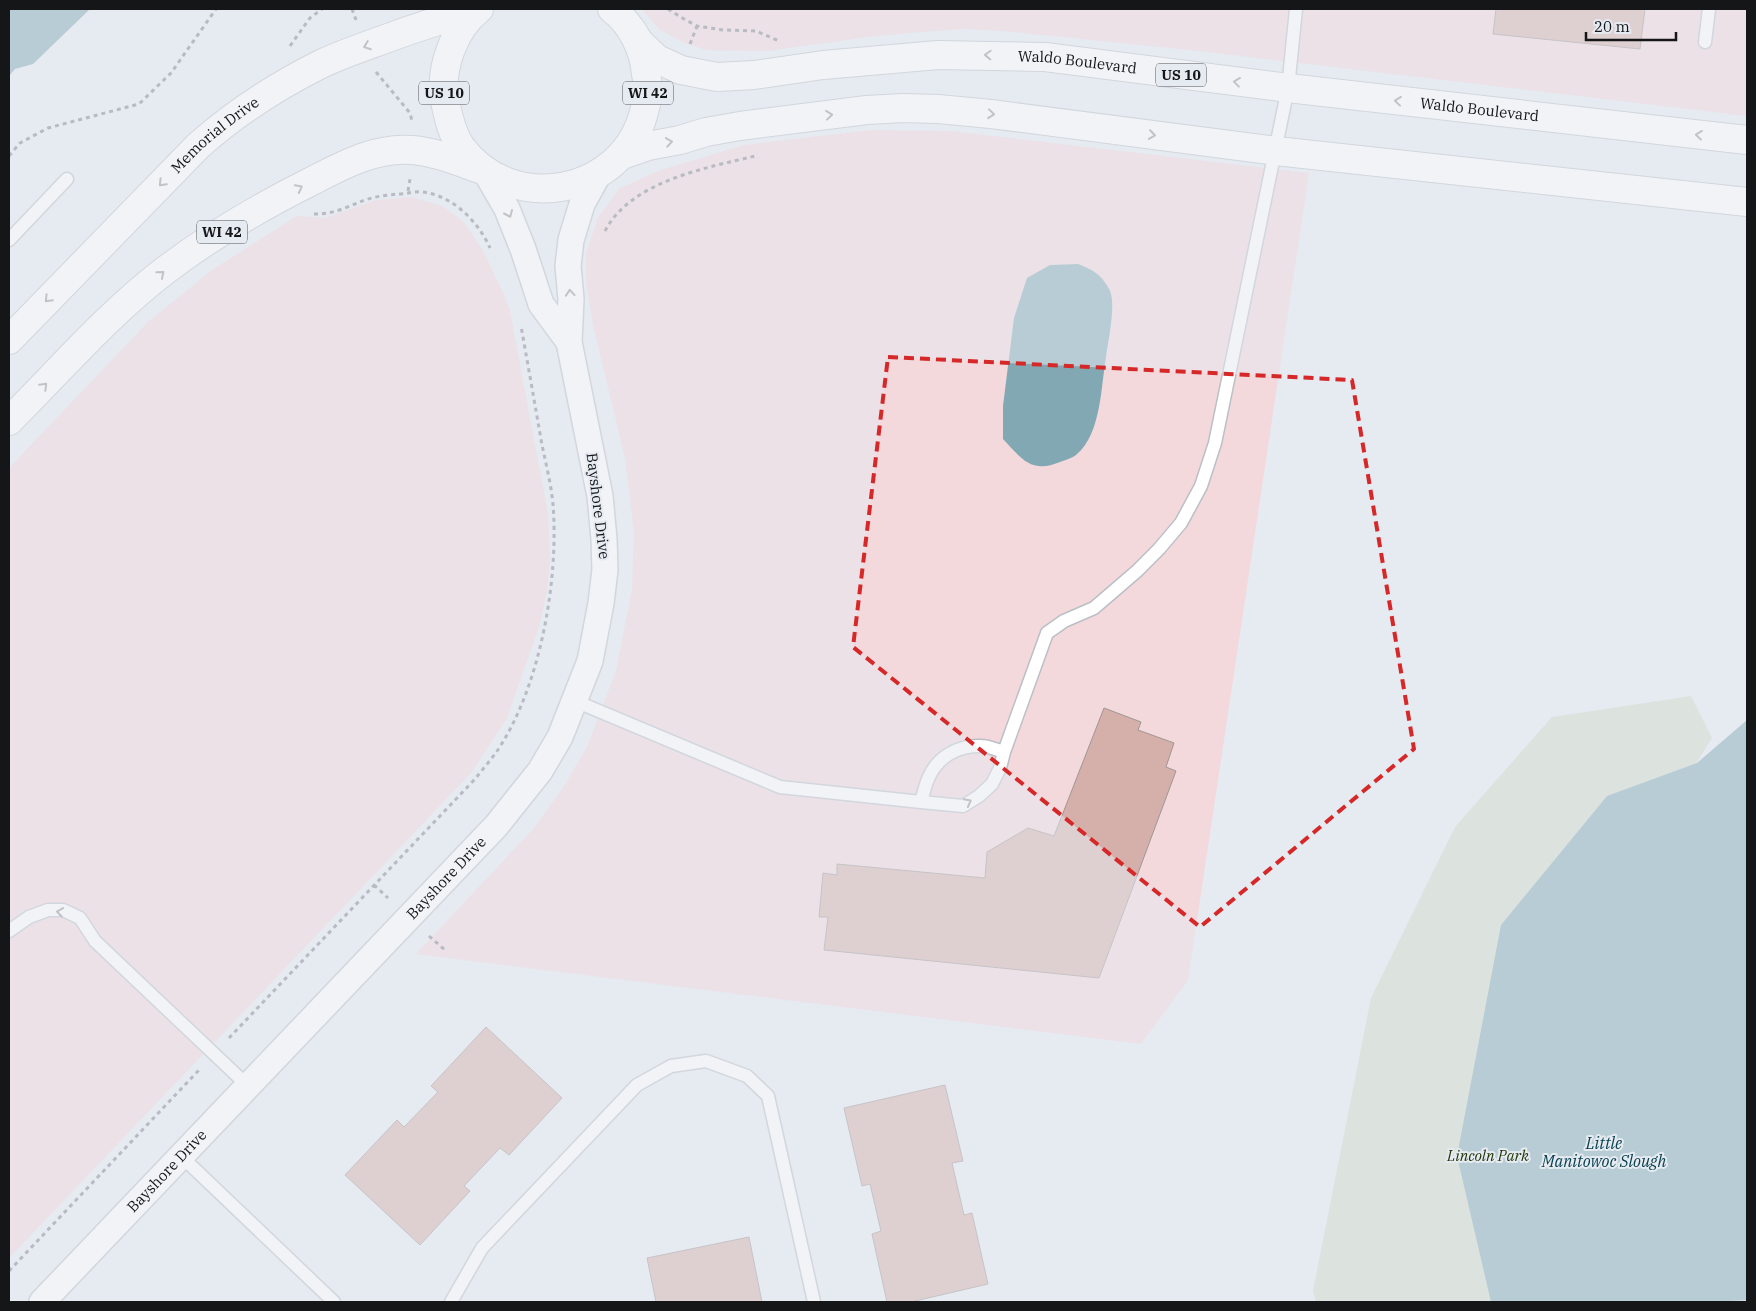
<svg xmlns="http://www.w3.org/2000/svg" width="1756" height="1311" font-family="'IBM Plex Serif',serif">
  <style>
    .commercial { fill: #f3d8dc }
    .green { fill: #d1dcc8 }
    .water { fill: #82a8b3 }
    .building { fill: #d5b0aa; stroke: #9f9695 }
    .lines { fill: none; stroke-linecap: round; stroke-linejoin: round }
    .service-casing { stroke: #bbbfc6; stroke-width: 15 }
    .minor-casing { stroke: #bbbfc6; stroke-width: 28 }
    .primary-casing { stroke: #bbbfc6; stroke-width: 30 }
    .path { stroke: #808388; stroke-width: 3; stroke-dasharray: 4 4; stroke-linecap: butt }
    .service { stroke: #fff; stroke-width: 12 }
    .minor { stroke: #fff; stroke-width: 25 }
    .primary { stroke: #fff; stroke-width: 28 }
    .oneway { stroke: #959697 }
    .marked { fill: none; stroke: #d62828; stroke-width: 4; stroke-dasharray: 10 6; stroke-linejoin: round }
    .labels { text-anchor: middle; stroke-width: 4; stroke-linejoin: round; paint-order: stroke }
    .shield { fill: #e6eaf1; stroke: #535659; stroke-width: 1 }
    .shield-label { font-size: 14px; font-weight: bold; fill: #141618 }
    .street-label { font-size: 15px; fill: #141618; stroke: #e6eaf1 }
    .park-label { font-size: 15px; font-style: italic; fill: #1e3305; stroke: #e6eaf1 }
    .water-label { font-size: 16px; font-style: italic; fill: #08414f; stroke: #e6eaf1 }
  </style>
  <rect width="100%" height="100%" fill="#e6eaf1"/>
  <!-- commercial -->
  <path class="commercial" d="M642,9H1747V116L1199,51L1003,31L965,29L920,32L868,37L767,51L706,50L685,43L660,30Z
    M871,130L950,131L1309,173L1188,980L1141,1044L416,954L535,827L564,786L587,747L616,671L632,589L634,533L625,458L593,325L586,282V253L598,218L619,189L658,171L744,145Z
    M411,197L442,206L464,222L483,251L504,295L510,311L527,402L548,514L550,560L547,592L539,627L507,718L471,773L9,1258V468L148,322L212,270L297,216L325,218L376,200Z"/>
  <!-- green -->
  <path class="green" d="M1691,696L1712,738L1569,970L1747,1035V1302H1316L1313,1291L1371,998L1455,827L1552,717Z"/>
  <!-- water -->
  <path class="water" d="M9,9H90L33,64L15,69L9,76Z
    M1078,264C1093,270 1101,274 1109,289C1117,302 1108,341 1106,357C1101,386 1101,434 1077,454C1073,458 1065,460 1060,462C1031,474 1021,458 1003,439V406L1014,318L1027,278L1050,265Z
    M1747,720V1300L1714,1302H1491L1457,1156L1501,925L1607,796L1697,763Z"/>
  <!-- building -->
  <path class="building" d="M1496,9H1645L1640,49L1493,34Z
    M1104,708L1141,722L1138,730L1174,743L1166,767L1176,771L1099,978L824,950L828,917H819L823,873L837,875V864L985,878L987,852L1028,828L1054,836Z
    M486,1027L562,1098L509,1155L500,1148L464,1186L470,1191L420,1245L345,1175L397,1120L404,1127L438,1092L431,1086Z
    M945,1085L963,1161L952,1163L964,1215L972,1213L988,1284L911,1302H887L872,1234L881,1231L870,1184L862,1186L844,1108Z
    M749,1237L762,1302H656L647,1258Z"/>
  <g class="lines">
    <!-- service casing -->
    <g class="service-casing">
      <path id="service" d="M1705,42L1709,9
        M9,240L67,179
        M575,701L780,787L921,802C923,795 925,786 928,779C937,757 958,745 981,746C989,746 997,750 1004,752L1047,633L1064,621L1094,608L1137,571L1159,549L1181,523L1201,486L1215,443L1288,88L1296,9
        M921,802L963,806L979,796L992,784L1000,768L1004,752
        M9,931L29,917L48,910H63L80,918L95,941L248,1086
        M181,1156L334,1302
        M451,1302L482,1248L637,1085L671,1066L706,1061L747,1076L768,1096L814,1302"/>
    </g>
    <!-- minor casing -->
    <g class="minor-casing">
      <g id="minor">
        <path d="M485,171L507,209L523,249L541,304L569,342"/>
        <path id="s1" d="M42,1302L496,826L540,771L560,737L590,661L601,603L605,570L604,539L600,496L569,342L571,299L568,266L571,240L582,204L598,175"/>
      </g>
    </g>
    <!-- primary casing -->
    <g class="primary-casing">
      <g id="primary">
        <path d="M479,9C454,28 439,70 445,101C448,116 452,134 461,147C512,216 623,195 644,112C645,106 648,99 648,93C649,87 647,80 646,74C644,50 632,24 612,9"/>
        <path id="s2" d="M631,29L640,43L657,59L681,70L717,77L754,75L823,65L938,55L1045,57L1288,88L1747,140"/>
        <path d="M622,155L648,146L680,140L706,132L740,126L867,110L903,108L938,109L991,114L1276,151L1747,202"/>
        <path id="s3" d="M9,340L198,146C235,113 277,86 321,64C342,54 366,46 388,38C417,27 446,18 476,11"/>
        <path d="M9,421C60,370 110,312 167,269C212,235 262,206 312,181C343,165 376,147 412,150C437,152 462,163 485,171"/>
      </g>
    </g>
    <!-- path -->
    <path class="path" d="M352,9L356,20
      M668,9L684,19L697,26L723,30L756,31L779,41
      M690,44L697,26
      M290,46L310,18L322,9
      M376,72L410,113L412,121
      M9,156L20,143L48,128L139,104L171,73L216,9
      M408,191L410,179
      M314,214C332,215 349,206 365,200C377,196 388,195 399,194C407,194 413,191 422,192C452,195 478,221 490,248
      M605,231C631,181 706,168 755,156
      M374,885L388,898
      M429,936L446,951
      M229,1038L476,778C482,770 489,762 495,754C540,690 559,581 553,504C551,484 546,464 542,445C535,405 528,365 521,326
      M9,1271L199,1070"/>
    <!-- service -->
    <use href="#service" class="service"/>
    <!-- minor -->
    <use href="#minor" class="minor"/>
    <!-- primary -->
    <use href="#primary" class="primary"/>
  </g>
  <!-- one-way arrows -->
  <defs><path id="oneway-chevron" d="M-2-3.5L2.5 0L-2 3.5" fill="none" stroke-width="1.6" stroke-linecap="round" stroke-linejoin="round" transform="scale(1.25)"/></defs>
  <g class="oneway">
    <use href="#oneway-chevron" transform="translate(367 46) rotate(159)"/>
    <use href="#oneway-chevron" transform="translate(988 55) rotate(-178)"/>
    <use href="#oneway-chevron" transform="translate(1237 82) rotate(-173)"/>
    <use href="#oneway-chevron" transform="translate(1398 101) rotate(-174)"/>
    <use href="#oneway-chevron" transform="translate(991 114) rotate(6)"/>
    <use href="#oneway-chevron" transform="translate(829 115) rotate(-6)"/>
    <use href="#oneway-chevron" transform="translate(1152 135) rotate(8)"/>
    <use href="#oneway-chevron" transform="translate(1699 135) rotate(-174)"/>
    <use href="#oneway-chevron" transform="translate(669 142) rotate(-8)"/>
    <use href="#oneway-chevron" transform="translate(162 183) rotate(134)"/>
    <use href="#oneway-chevron" transform="translate(299 188) rotate(-27)"/>
    <use href="#oneway-chevron" transform="translate(509 214) rotate(66)"/>
    <use href="#oneway-chevron" transform="translate(161 274) rotate(-40)"/>
    <use href="#oneway-chevron" transform="translate(570 293) rotate(-94)"/>
    <use href="#oneway-chevron" transform="translate(48 299) rotate(134)"/>
    <use href="#oneway-chevron" transform="translate(44 386) rotate(-45)"/>
    <use href="#oneway-chevron" transform="translate(968 802) rotate(-28)"/>
    <use href="#oneway-chevron" transform="translate(60 912) rotate(-172)"/>
  </g>
  <!-- marked area -->
  <path d="M0 0H1756V1311H0ZM888,357L1352,380L1414,749L1200,927L853,647Z" fill="#e6eaf1" fill-opacity=".55" fill-rule="evenodd"/>
  <path class="marked" d="M888,357L1352,380L1414,749L1200,927L853,647Z"/>
  <g class="labels">
    <!-- shield labels -->
    <g class="shield">
      <rect x="1156" y="63.5" width="50" height="23" rx="4"/>
      <rect x="419" y="81.5" width="50" height="23" rx="4"/>
      <rect x="623" y="81.5" width="50" height="23" rx="4"/>
      <rect x="197" y="220.5" width="50" height="23" rx="4"/>
    </g>
    <g class="shield-label">
      <text x="1181" y="80">US 10</text>
      <text x="444" y="98">US 10</text>
      <text x="648" y="98">WI 42</text>
      <text x="222" y="237">WI 42</text>
    </g>
    <!-- street labels -->
    <g class="street-label">
      <text dy="5" stroke="none"><textPath href="#s2" startOffset="465">Waldo Boulevard</textPath></text>
      <text dy="5" stroke="none"><textPath href="#s2" startOffset="870">Waldo Boulevard</textPath></text>
      <text dy="5" stroke="none"><textPath href="#s3" startOffset="291">Memorial Drive</textPath></text>
      <text transform="translate(598 506) rotate(83)" y="5">Bayshore Drive</text>
      <text dy="5" stroke="none"><textPath href="#s1" startOffset="586">Bayshore Drive</textPath></text>
      <text dy="5" stroke="none"><textPath href="#s1" startOffset="181">Bayshore Drive</textPath></text>
    </g>
    <!-- park labels -->
    <g class="park-label">
      <text x="1488" y="1161">Lincoln Park</text>
    </g>
    <!-- water labels -->
    <g class="water-label">
      <text x="1604" y="1149">Little<tspan x="1604" dy="18">Manitowoc Slough</tspan></text>
    </g>
  </g>
  <!-- border -->
  <rect width="1756" height="1311" fill="none" stroke="#141618" stroke-width="20"/>
  <!-- scale -->
  <path d="M1586 32v8h90v-8" fill="none" stroke="#141618" stroke-width="2.5"/>
  <text x="1594" y="32" font-size="15" fill="#141618" stroke="#e6eaf1" stroke-width="4" paint-order="stroke">20 m</text>
</svg>
